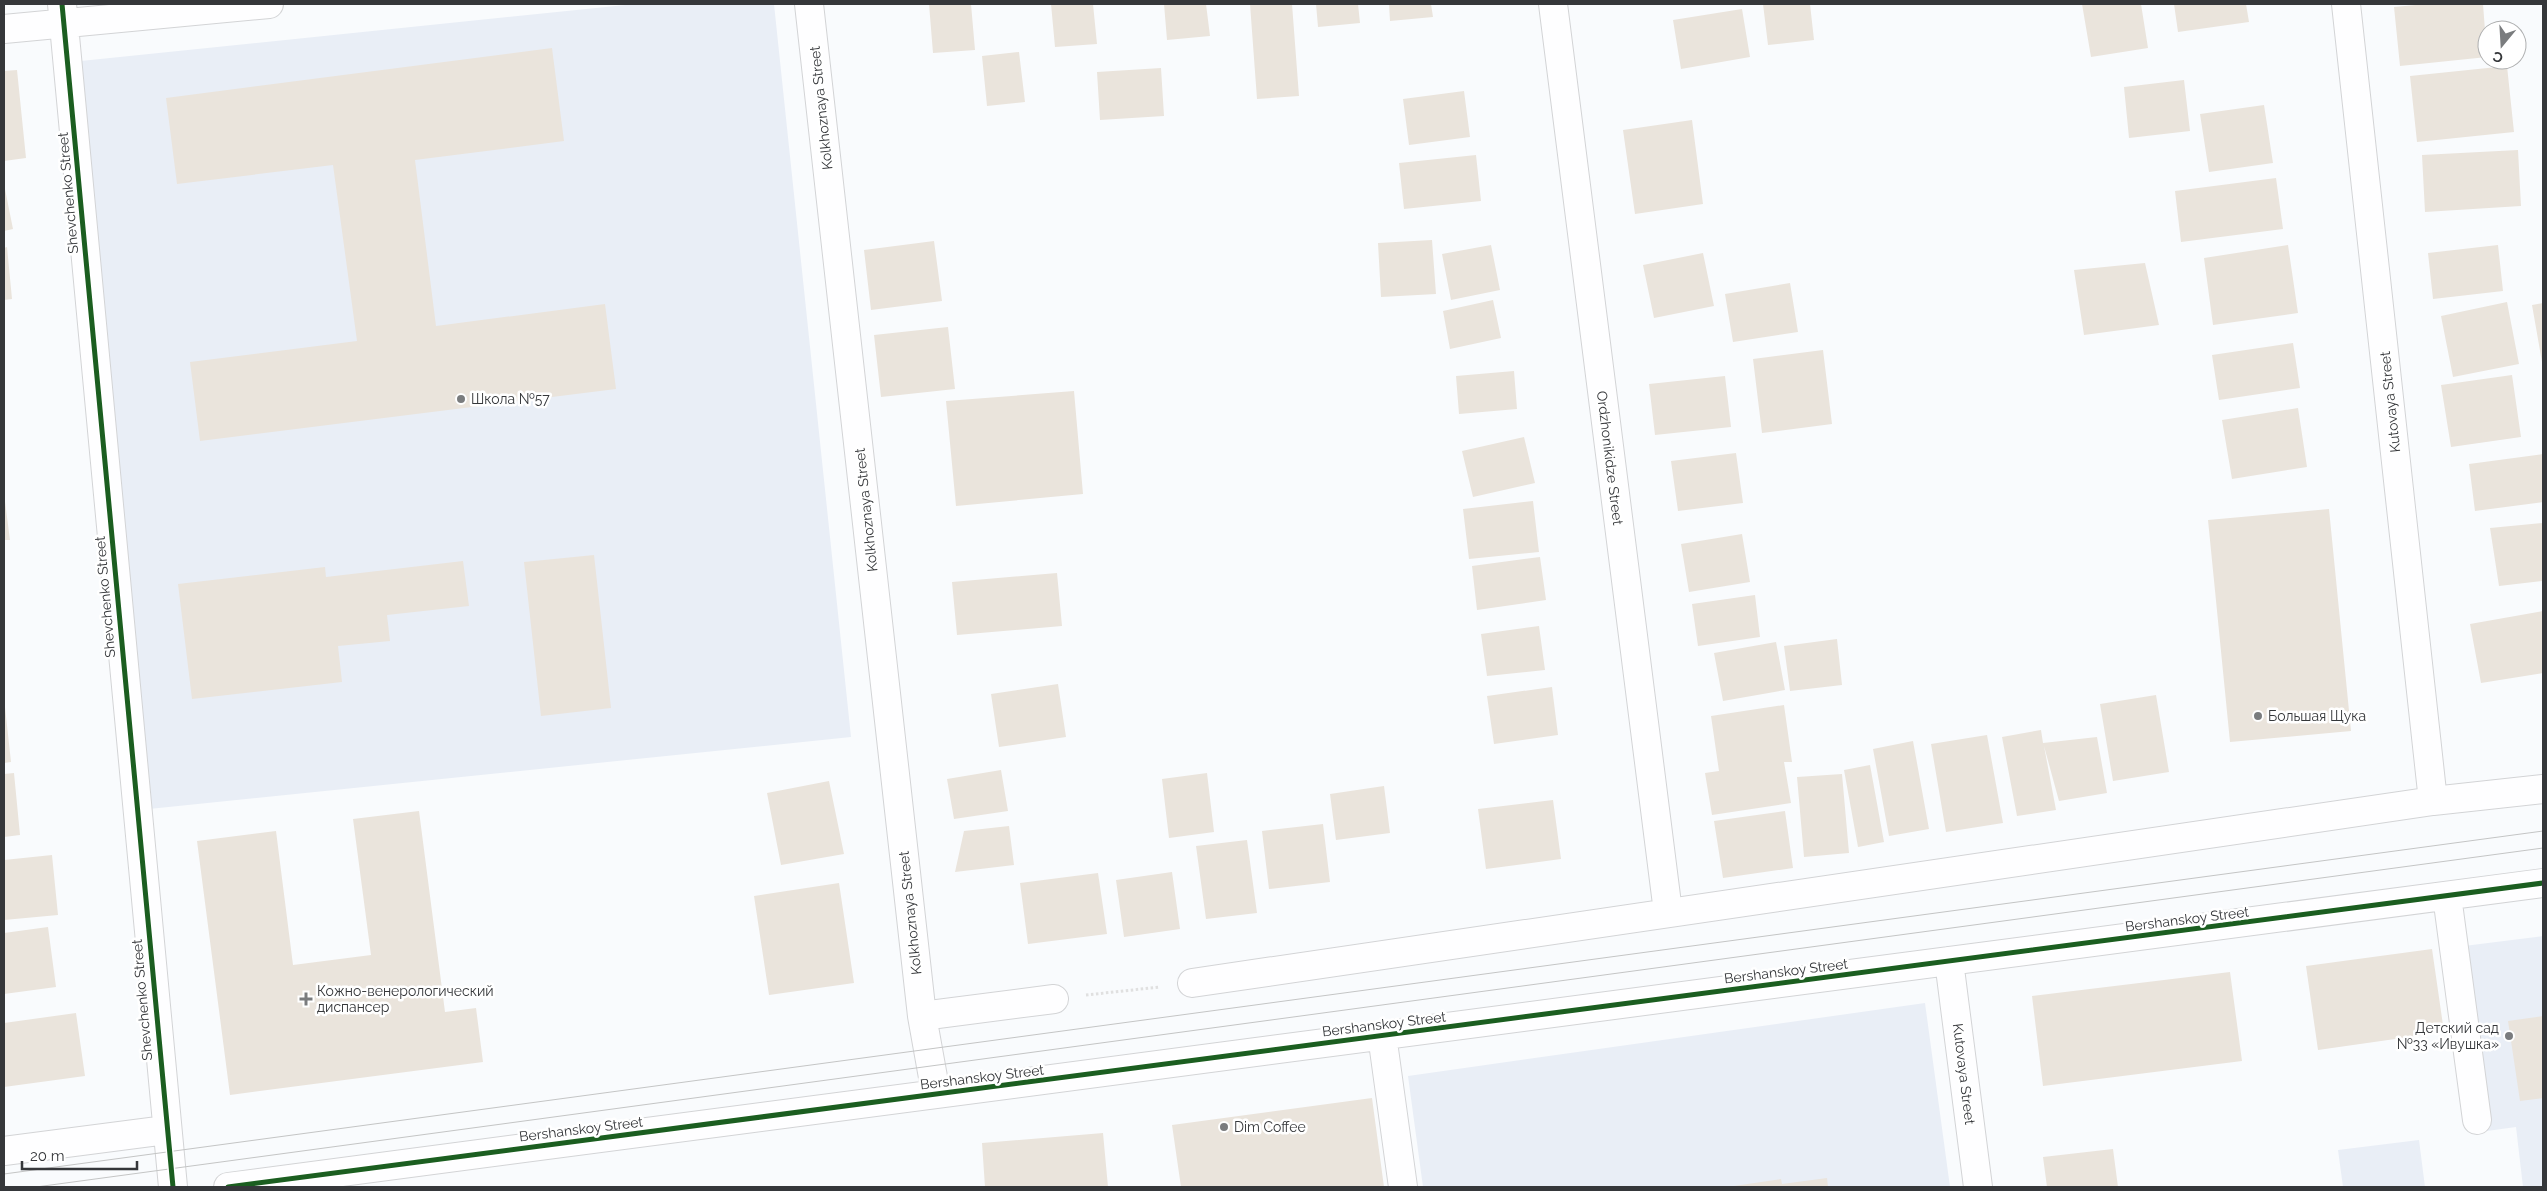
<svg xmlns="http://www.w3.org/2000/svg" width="2547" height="1191" font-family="Raleway,sans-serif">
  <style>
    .built { fill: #e9eef6 }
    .building { fill: #eae4dc }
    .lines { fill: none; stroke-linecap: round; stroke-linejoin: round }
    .minor-casing { stroke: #d3d4d6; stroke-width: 30 }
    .path { stroke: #e0e0e0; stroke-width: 3; stroke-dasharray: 2.5 2.5; stroke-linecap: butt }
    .minor { stroke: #fefeff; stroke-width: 28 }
    .tram { stroke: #c4c5c5; stroke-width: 1 }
    .cycleway-casing { stroke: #fff; stroke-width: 8 }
    .cycleway { stroke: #1b5e20; stroke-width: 5 }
    .poi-dot { fill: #7a7c7e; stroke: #fff; stroke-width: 2 }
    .labels { text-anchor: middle; stroke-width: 5; stroke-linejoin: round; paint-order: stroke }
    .street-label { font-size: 14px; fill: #35373a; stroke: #fff }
    .poi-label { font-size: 14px; fill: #35373a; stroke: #fff; text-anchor: start }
  </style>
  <rect width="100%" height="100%" fill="#f9fbfd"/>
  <!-- built -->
  <path class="built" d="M635,4H774L851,737L149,809L71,62Z
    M2543,936V1187H2523L2516,1127L2487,1131L2464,946Z
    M1925,1003L1950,1187H1423L1408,1076Z
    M2419,1140L2425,1187H2343L2338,1150Z"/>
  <!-- building -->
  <path class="building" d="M929,4H971L975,50L933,53Z
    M1051,4H1093L1097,44L1055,47Z
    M1164,4H1206L1210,36L1167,40Z
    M1250,4H1292L1299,96L1257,99Z
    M1316,4H1358L1360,23L1318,27Z
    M1389,4H1431L1433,17L1390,21Z
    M1763,4H1810L1814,40L1768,45Z
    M2082,4H2141L2148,48L2091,57Z
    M2174,4H2246L2249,22L2178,32Z
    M2426,4H2483L2487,57L2400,66L2394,7Z
    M1742,9L1750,57L1681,69L1673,20Z
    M552,48L564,141L415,160L436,326L605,304L616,389L200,441L190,362L357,341L333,165L177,184L166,98Z
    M1019,52L1025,102L987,106L982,56Z
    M2507,66L2514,132L2417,142L2410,76Z
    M1161,68L1164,116L1100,120L1097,72Z
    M17,70L26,158L4,161V71Z
    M2184,80L2190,131L2129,138L2124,87Z
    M1464,91L1470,137L1409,145L1403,99Z
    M2264,105L2273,163L2209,172L2200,114Z
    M1692,120L1703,204L1635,214L1623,130Z
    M2518,150L2521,206L2425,212L2422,155Z
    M1476,155L1481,201L1404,209L1399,163Z
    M2276,178L2283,229L2181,242L2175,191Z
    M4,184L13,229L4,231Z
    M1432,240L1436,294L1381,297L1378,243Z
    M934,241L942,301L871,310L864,250Z
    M1491,245L1500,290L1451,300L1442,254Z
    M2288,245L2298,313L2213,325L2204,258Z
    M2498,245L2503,291L2433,299L2428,253Z
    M7,247L12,299L4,300V248Z
    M1703,253L1714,306L1654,318L1643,265Z
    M2145,263L2159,325L2084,335L2074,270Z
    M1790,283L1798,332L1733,342L1725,294Z
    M1493,300L1501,338L1450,349L1443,311Z
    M2507,302L2519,364L2453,377L2441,316Z
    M2543,303V361L2542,362L2532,305Z
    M948,327L955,389L881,397L874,335Z
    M2293,343L2300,388L2219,400L2212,355Z
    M1823,350L1832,424L1762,433L1753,359Z
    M1514,371L1517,409L1459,414L1456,376Z
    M2512,375L2521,437L2451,447L2441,385Z
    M1725,376L1731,427L1655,435L1649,384Z
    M1074,391L1083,494L956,506L946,401Z
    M2298,408L2307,467L2232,479L2222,420Z
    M1524,437L1535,483L1473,497L1462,451Z
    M1736,453L1743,503L1678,511L1671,461Z
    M2543,454V502L2475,511L2469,464Z
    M4,494L10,540H4Z
    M1533,501L1539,552L1469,559L1463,509Z
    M2329,509L2351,731L2230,742L2208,520Z
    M2543,523V581L2499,586L2490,528Z
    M1742,534L1750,582L1689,592L1681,544Z
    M594,555L611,708L541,716L524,562Z
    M1540,557L1546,600L1477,610L1472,566Z
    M463,561L469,606L387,615L390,641L338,646L342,682L192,699L178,584L325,567L326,577Z
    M1057,573L1062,626L957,635L952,582Z
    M1755,595L1760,637L1698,646L1692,604Z
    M2543,611V673L2481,683L2470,624Z
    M1539,626L1545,670L1487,676L1481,634Z
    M1837,639L1842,685L1790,691L1784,646Z
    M1776,642L1785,690L1723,701L1714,653Z
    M1058,684L1066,737L999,747L991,694Z
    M1552,687L1558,735L1494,744L1487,696Z
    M2156,695L2169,772L2113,781L2100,704Z
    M4,698L11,762L4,763Z
    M1784,705L1792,762H1784L1791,803L1712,815L1705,773L1719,771L1711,716Z
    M2041,730L2043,743L2097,737L2107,793L2059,801L2044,746L2056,810L2017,816L2002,737Z
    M1987,735L2003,823L1946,832L1931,744Z
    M1913,741L1929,829L1889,836L1873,749Z
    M1870,765L1884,842L1858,847L1844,770Z
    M1001,770L1008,811L954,819L947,779Z
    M14,773L20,835L4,837V774Z
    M1207,773L1214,832L1169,838L1162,779Z
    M1842,774L1849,853L1804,857L1797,777Z
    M829,781L844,854L781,865L767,793Z
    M1384,786L1390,833L1336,840L1330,794Z
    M1553,800L1561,859L1486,869L1478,809Z
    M419,811L445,1012L476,1008L483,1062L230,1095L197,841L276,831L293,965L371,955L353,819Z
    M1785,811L1793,868L1723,878L1714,821Z
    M1323,824L1330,882L1269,889L1262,831Z
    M1009,826L1014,865L955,872L964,831Z
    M1247,840L1257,913L1206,919L1196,846Z
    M52,855L58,915L4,920V860Z
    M1172,872L1180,929L1124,937L1116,880Z
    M1098,873L1107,934L1028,944L1020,883Z
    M839,883L854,983L769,995L754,896Z
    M48,927L56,987L4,994V933Z
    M2432,949L2444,1032L2318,1050L2306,966Z
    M2230,972L2242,1061L2043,1086L2032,996Z
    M76,1013L85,1076L4,1087V1023Z
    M2543,1016V1098L2520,1101L2508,1021Z
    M1372,1098L1384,1187H1181L1172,1125Z
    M1103,1133L1108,1187H985L982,1143Z
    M2113,1149L2118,1187H2047L2043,1157Z
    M1827,1178L1828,1187H1727L1781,1179L1782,1184Z"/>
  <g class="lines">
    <!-- minor casing -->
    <g class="minor-casing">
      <path id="minor" d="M62,4L173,1187
        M809,4L922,1016L936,1094
        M1553,4L1668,912
        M2346,4L2433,801
        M4,29L269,4
        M2447,896L2477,1120
        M1949,961L1978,1187
        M1192,983L2433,801L2543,789
        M922,1016L1054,999
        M1382,1035L1403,1187
        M4,1151L166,1130
        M228,1187L2543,883"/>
    </g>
    <!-- path -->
    <path class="path" d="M1086,995L1160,987"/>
    <!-- minor -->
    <use href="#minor" class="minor"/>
    <!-- tram -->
    <path class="tram" d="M4,1174L2543,831
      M36,1187L2543,848"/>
    <!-- cycleway casing -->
    <g class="cycleway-casing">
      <path id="cycleway" d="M62,4L173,1187
        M228,1187L2543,883"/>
    </g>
    <!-- cycleway -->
    <use href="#cycleway" class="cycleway"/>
  </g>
  <!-- markers -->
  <g class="poi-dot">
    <circle cx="461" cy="399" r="5"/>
    <circle cx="2258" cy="716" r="5"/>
    <path d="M303.5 991.5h5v5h5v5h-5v5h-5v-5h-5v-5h5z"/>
    <circle cx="2509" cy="1036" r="5"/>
    <circle cx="1224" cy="1127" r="5"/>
  </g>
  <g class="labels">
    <!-- street labels -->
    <g class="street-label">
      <text transform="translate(821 108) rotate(-96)" y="5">Kolkhoznaya Street</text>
      <text transform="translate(68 193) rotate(-95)" y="5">Shevchenko Street</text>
      <text transform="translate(2390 402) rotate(-96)" y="5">Kutovaya Street</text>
      <text transform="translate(1610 458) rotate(83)" y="5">Ordzhonikidze Street</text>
      <text transform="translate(866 510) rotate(-96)" y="5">Kolkhoznaya Street</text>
      <text transform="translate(105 597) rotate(-95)" y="5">Shevchenko Street</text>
      <text transform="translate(910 913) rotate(-96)" y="5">Kolkhoznaya Street</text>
      <text transform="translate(2187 919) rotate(-7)" y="5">Bershanskoy Street</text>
      <text transform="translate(1786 971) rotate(-7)" y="5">Bershanskoy Street</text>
      <text transform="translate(142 1000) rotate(-95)" y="5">Shevchenko Street</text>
      <text transform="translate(1384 1024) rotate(-7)" y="5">Bershanskoy Street</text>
      <text transform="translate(1964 1074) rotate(83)" y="5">Kutovaya Street</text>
      <text transform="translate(982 1077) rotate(-7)" y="5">Bershanskoy Street</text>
      <text transform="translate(581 1129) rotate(-7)" y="5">Bershanskoy Street</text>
    </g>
    <!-- poi labels -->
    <g class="poi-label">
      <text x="471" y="404">Школа №57</text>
      <text x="2268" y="721">Большая Щука</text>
      <text x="317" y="996">Кожно-венерологический<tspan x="317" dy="16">диспансер</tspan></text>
      <text x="2499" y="1033" text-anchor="end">Детский сад<tspan x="2499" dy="16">№33 «Ивушка»</tspan></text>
      <text x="1234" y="1132">Dim Coffee</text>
    </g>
  </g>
  <!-- border -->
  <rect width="2547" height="1191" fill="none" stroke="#35373a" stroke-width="10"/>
  <!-- north arrow -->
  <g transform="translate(2502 45) rotate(198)"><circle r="24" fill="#ffffff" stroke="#aeafb0"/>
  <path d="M0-4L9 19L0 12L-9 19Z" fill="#7a7c7e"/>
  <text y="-8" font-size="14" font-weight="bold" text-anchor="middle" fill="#35373a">С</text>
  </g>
  <!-- scale -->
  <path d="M22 1161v8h115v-8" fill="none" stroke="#35373a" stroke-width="2.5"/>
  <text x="30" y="1161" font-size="15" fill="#35373a" stroke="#ffffff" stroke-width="4" paint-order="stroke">20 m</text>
</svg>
